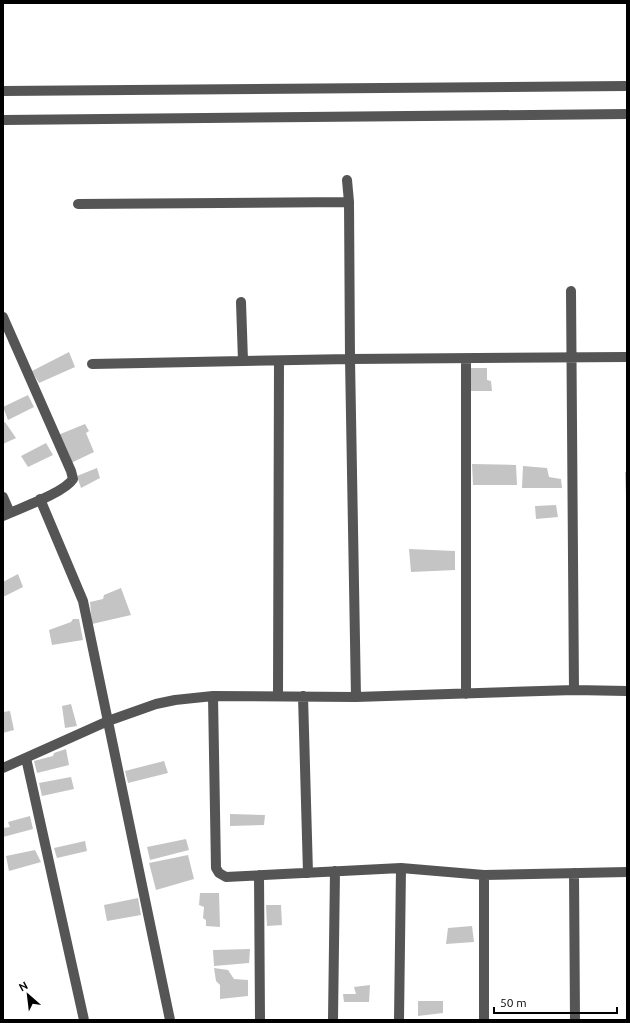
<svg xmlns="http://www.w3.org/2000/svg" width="630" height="1023" font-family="Ubuntu,sans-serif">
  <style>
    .building { fill: #c4c4c4 }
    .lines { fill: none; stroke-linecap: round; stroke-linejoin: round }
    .minor { stroke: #555; stroke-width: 10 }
  </style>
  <rect width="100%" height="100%" fill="#fff"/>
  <!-- building -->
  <path class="building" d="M69,352L75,367L39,383L32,371Z
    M470,368H487V380L491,381L492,391H471Z
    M28,395L34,407L8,420L3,407Z
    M5,422L16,438L3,444V423Z
    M85,424L89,431L86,433L94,452L71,463L58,435Z
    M46,443L53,455L28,467L21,456Z
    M472,464L516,465L517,485H473Z
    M523,466L547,468L549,477L561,479L562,488H522Z
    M97,468L100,478L81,488L77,476Z
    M625,472H627V496H626Z
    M556,505L558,517L536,519L535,506Z
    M409,549L455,551V570L411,572Z
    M18,574L23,587L3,597V582Z
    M121,588L131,615L92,624L90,602L103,599L104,595Z
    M73,619H79L83,640L52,645L49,630L71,622Z
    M71,704L77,726L65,728L62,706Z
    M10,711L14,730L3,733V712Z
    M66,749L69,765L37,773L34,761L53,756L54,753Z
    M164,761L168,773L128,783L125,771Z
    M71,777L74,789L42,796L39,783Z
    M230,814L265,815L264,825L230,826Z
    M30,816L33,829L3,837V828L10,827L8,822Z
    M186,839L189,850L150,860L147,847Z
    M85,841L87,851L57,858L54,848Z
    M35,850L41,862L9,871L6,856Z
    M188,855L194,879L156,890L149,863Z
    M200,893H219L220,927L206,926V920L203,918L204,907L199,905Z
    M138,898L141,915L107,921L104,905Z
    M266,905H281L282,925L267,926Z
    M472,926L474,942L446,944L448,928Z
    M250,949L249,963L214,966L213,950Z
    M214,968L228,970L234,979L248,980V996L220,999V985L216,981Z
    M370,985L369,1002H344L343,994H356L354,987Z
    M418,1001H443V1013L418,1016Z"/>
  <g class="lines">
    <!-- minor -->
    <path class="minor" d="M3,91L627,86
      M3,120L627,114
      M347,180L349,202L350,359L356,697
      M78,204L349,202
      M571,291L574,690
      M241,302L243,361
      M3,317L71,471L73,479C64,493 20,508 3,516
      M92,364L350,359L627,357
      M3,497L10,513
      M40,499L83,601L170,1020
      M466,694V359
      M213,696L216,868L219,873L226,877L401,868L484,875L627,872
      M278,696L279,361
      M303,696L308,873
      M26,758L84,1020
      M3,768L108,721L156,704L175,700L213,696L356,697L574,690L627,691
      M574,873L575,1020
      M259,875L260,1020
      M484,875V1020
      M333,1020L335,871
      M399,1020L401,868"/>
  </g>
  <!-- border -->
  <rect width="630" height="1023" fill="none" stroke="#000000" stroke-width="8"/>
  <!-- north arrow -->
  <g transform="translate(28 995) rotate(332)" stroke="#ffffff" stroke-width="3" paint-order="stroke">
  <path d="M0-3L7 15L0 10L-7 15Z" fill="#000000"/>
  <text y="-6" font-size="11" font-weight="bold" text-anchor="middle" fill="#000000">N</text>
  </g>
  <!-- scale -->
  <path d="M494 1007v6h123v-6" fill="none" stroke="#000000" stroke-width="2"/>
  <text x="500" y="1007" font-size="12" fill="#000000" stroke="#ffffff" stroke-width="3" paint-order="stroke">50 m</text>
</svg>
